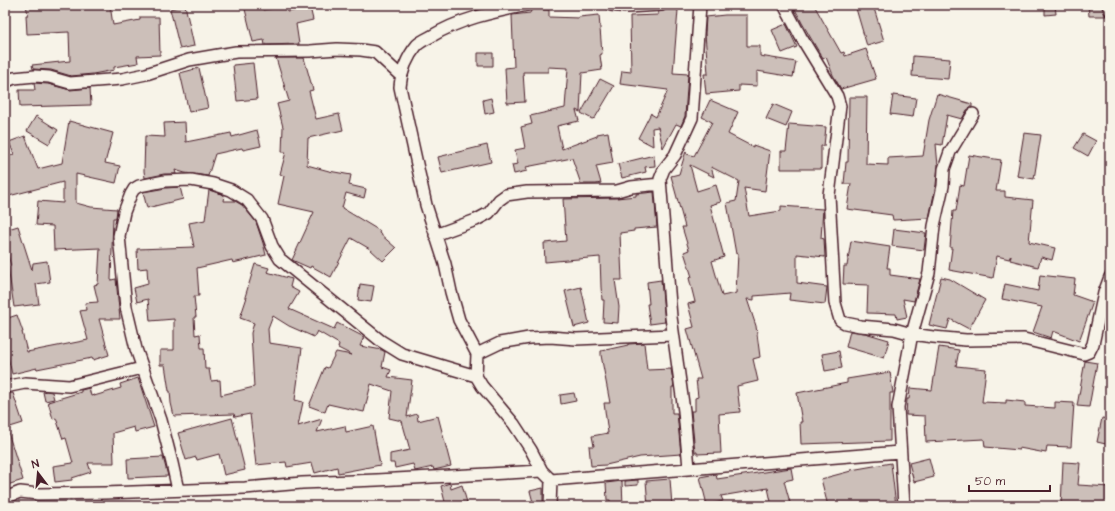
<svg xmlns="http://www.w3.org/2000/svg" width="1115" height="511" font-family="'Architects Daughter',sans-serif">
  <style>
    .building { fill: #ccbfb9; stroke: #4a1f2b; fill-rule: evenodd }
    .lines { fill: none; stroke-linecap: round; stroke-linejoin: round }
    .minor-casing { stroke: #4a1f2b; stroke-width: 14 }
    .minor { stroke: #f7f3e8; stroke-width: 11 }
  </style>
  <rect width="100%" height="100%" fill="#f7f3e8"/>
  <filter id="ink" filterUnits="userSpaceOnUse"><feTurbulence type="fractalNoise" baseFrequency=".025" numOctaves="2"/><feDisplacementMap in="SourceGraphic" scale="8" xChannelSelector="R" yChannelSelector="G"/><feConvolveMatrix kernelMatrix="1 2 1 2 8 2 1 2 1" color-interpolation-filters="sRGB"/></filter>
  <g filter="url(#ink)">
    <!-- building -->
    <path class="building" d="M26,5H110L113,25L140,20V17H159L160,55L137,56L138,63L114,67V70L93,74L71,76L51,70L33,69L32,65L70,61L69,32L27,34L26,15H28Z
      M185,5L194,46L180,49L170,9Z
      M244,5H261L263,10L287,6L288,12L310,7L313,20L296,24L299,44L265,45L264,40L253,42Z
      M475,5H494L476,10Z
      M793,5H814L841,53L844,52L845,56L866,49L876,79L841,89L833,75L826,57L823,59L802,23Z
      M855,5H873L884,41L867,46Z
      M1045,5H1055L1056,14L1045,15Z
      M1088,5H1101L1106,16H1089Z
      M532,9L549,10V17L579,18V17L599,15L602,54L600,55L602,70L582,73L580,112L576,110L579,121L557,126L562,149L597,136V134L608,132L613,163L596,166L601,183L596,184H581L572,158L526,167L527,171L514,174L512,165L518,164L515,150L525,148L521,127L532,124L530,116L565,108L568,68L548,67V72H523L525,102L507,103L505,68L514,67L512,15L530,13Z
      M666,10H678L673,73L688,74L685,116L681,126L676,124L663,148L658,127L652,128L653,146L638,138L651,113V114L656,117L668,90L620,84L622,71L631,72L630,16L658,15V12Z
      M725,15H747V46H760V56L796,62L793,77L757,71V86L739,85V91L706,94L704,74H708L705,33L706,17Z
      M786,24L797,47L782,53L772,30Z
      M478,53H493V66H478Z
      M913,56L950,59L948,79L912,76Z
      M276,58H304L313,90L309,91L316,119L339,114L343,130L308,138L307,165L329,171L351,175L349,185L366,189L364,198L346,193L342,208L380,231L379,233L396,248L383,261L370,249L351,238L331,277L311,266L310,268L292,260L314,212L278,204L284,176L280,174L286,152H282L283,127L277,104L289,101Z
      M253,63L257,99L237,101L233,65Z
      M199,68L208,108L189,112L180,73Z
      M600,79L614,86L595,118L592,119L581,113Z
      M34,83L48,84L70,90L90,88L91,105L20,107L19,90H35Z
      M937,94L972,104V107L967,110L962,119L947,115L942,145L936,144L938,166L936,185L929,218L893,220L892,215L847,209L851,184H844L846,162H848L849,97H867L866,164L888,165V158L923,156L929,120Z
      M893,95L916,98L913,117L890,114Z
      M491,98L494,112L485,114L483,100Z
      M710,100L738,112L728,134L753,147V145L770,151L765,191L744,188L749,216L781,211V206L823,209L821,238L824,239L825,257L797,254V283L827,287L825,304L789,300L790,293L754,296V300L747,299L756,326L760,357L753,359L758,381L737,386L740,412L719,414L721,453L697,454V452H695L691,411H695V398L698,397L696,379H701L687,329L694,327L688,304L695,302L689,278L692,277L684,252L689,250L682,227H685L671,176L679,174L686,151L687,154L694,156L712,122L702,117ZM690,165L714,177L711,167L739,181L736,201L727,203L736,254L738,253L736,293L722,296L712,261L724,257L710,205L721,202L716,185L697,191Z
      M773,104L792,112L786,127L766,119Z
      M36,116L58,130L49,144L27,131Z
      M69,121L113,133L105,163L120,166L116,183L76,174V203L91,207L117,209L116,218H113L111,280L116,279L120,319H99L109,355L93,360L92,358L37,369V368L12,374L5,344V319L17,315L23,332H22L27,352L88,340L80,311L86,310L85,303L98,302L94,285L98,284L100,248L54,250L53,226L36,225L38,201L63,203V182L5,197V158L14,154L9,142L25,136L38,169L62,163Z
      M185,122L186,142L231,133L232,137L257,130L261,146L243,150L242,148L215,154L208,176L185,173L175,170L176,174H164L145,178L144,171L145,136L165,137L164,123Z
      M789,124L826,127L824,146H821V169H781V151H786Z
      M1024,133L1041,135L1034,179L1017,176Z
      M1083,134L1096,141L1088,156L1074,148Z
      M487,145L491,162L442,173L438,157Z
      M654,155L655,166L645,167L646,172L622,178L618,164Z
      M969,155L1001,160L996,191H1005V197L1033,200L1029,242L1055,248L1052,260L1041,257L1038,267L1010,260L1011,255L1009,259L997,256L993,278L949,270L952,248H950L953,211H956L960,185L964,186Z
      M180,187L183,199L147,208L143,192L166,188Z
      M209,190L224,195L223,201H235L242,205L256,222L263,243L266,255L233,263L232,260L197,268L199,296H194L196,317H194L195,335L200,334L201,348H204L205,369H209L211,381L220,380L221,395L254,387L251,333L254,323L240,318L247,297H245L255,264L269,268L267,272L292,279L290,287L299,292L289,309L334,329L337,323L364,337L360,346L382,350L385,352L382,367L391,370L388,377L412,380L407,417L417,414L418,421L438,416L451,466L434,470L433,467L415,471L413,464L395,468L394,463H390V454L410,450L402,421L389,418L392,391L371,384L364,412L328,404L325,412L309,406L325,367L328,368L336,352L352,355L338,348L339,344L317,331L314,337L289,326L273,316L268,329L269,343L302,348L295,400L303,402L298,426L322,419L317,432L345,426L346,432L373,426L380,465L338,473L337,467L315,473L312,463L287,467L286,462L256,465L250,414L235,417L234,414L174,416L171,403L170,391H169L165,365H160V350H174V319L150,321L148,299L137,302L134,288L148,284L147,268L138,269L137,249L194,247L189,223L205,220Z
      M654,192L657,227L634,229V231L620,233L622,280H615L619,307L618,323L603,322L604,300H602L601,287L600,257L545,262L544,243L566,241L563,199L617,198L636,196V194Z
      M18,226L32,270L33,263L47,261L50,282L36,284L39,304L14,307L8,267L11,266L6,248L5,249V230Z
      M894,229L926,233L924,250L892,246Z
      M851,241L890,247L887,268H890V275L920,279L914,301L903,299L907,317L897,319L896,314L867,313L868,285L843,284L844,266H847Z
      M1040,275L1075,279L1073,295L1093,302L1079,341L1053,331L1051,338L1033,332L1042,307L1002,299L1005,284L1038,291Z
      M941,277L950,279L985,300L969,329L950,319L947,329L929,325Z
      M661,280L665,322L650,324L647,304H649L647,282Z
      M360,284L374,286L371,302L358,300Z
      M581,287L589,323L574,327L565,291Z
      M850,331L865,333L889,340L884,358L846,347Z
      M644,343L647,370L671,369L674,387H672V413H677L681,454L640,457L606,465L591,466L589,446H594L592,436L608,433L604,403H610L601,355V351L628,345V344Z
      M939,347L959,350L956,366L986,369L982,402L1006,403V400L1025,402V406L1055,408V402L1074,403L1071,447L1047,446L1046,453L1019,448V450L985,447L984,439L926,442L925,416L906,415L907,399H909L910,388L932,390Z
      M839,351L842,368L825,371L822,354Z
      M1085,361L1097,363L1089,407L1077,406Z
      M890,372L893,393H890V441L801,444L800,422H802L797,393L847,383V379Z
      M138,378L154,427L135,432L134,427L113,433L114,463H88L91,472L72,478V480L55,482L53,466L73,463L66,438L63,439L56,418L53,419L48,402L81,392V390L89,388L91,396L94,395V396L121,388L120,384Z
      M46,391L52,392L54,399L45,401L43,392Z
      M13,393L23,423L7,428L5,422V394Z
      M574,393L576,401L561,404L560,395Z
      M232,418L245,470L224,475L219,454L197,460L196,457L186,460L178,433Z
      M1102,418L1110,419V445L1097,442Z
      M5,429H7L23,480L7,485L5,479Z
      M163,457L168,476L128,478L127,459Z
      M929,458L934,477L914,482L909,463Z
      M1063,462L1080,463L1078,485L1110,487V506H1061Z
      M891,463L896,506H828L821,479L851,471V470Z
      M791,468L793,479L784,481L791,506H772L768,488L721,496L723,501L707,505L700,477L716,474L717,479Z
      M670,479L672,506H648L646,481Z
      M638,480V485L625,486V481Z
      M622,481L623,506H610V500H607L606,483Z
      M450,483L451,489L462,485L468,506H446L441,486Z
      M543,488V506H534L530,491Z"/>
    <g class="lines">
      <!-- minor casing -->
      <g class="minor-casing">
        <path id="minor" d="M527,5C493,12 459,19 430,37C426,39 420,42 417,45C407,57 401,73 400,87L426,205L445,264L451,292L459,320L477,354L476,376L482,386L514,424L531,450L542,471L551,480
          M611,5L627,7L661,5
          M784,5L801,37L837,96L840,106L829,195L835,303L840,320L845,323L860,326L894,329L912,334L933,337L966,340L1024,339L1084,354L1089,352L1093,344L1104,293L1110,277
          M1108,5L1110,10
          M5,82L14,78L35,76L49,77L70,83L122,79L146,74L189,60L218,55L236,52L310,51L337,49L361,50L375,52L401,76
          M435,235L476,220L489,213L499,200L506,195L527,192L617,191L631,187L660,184
          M477,354L500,343L529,338L550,337L576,339L673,335
          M5,387L25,383L69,386L142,368
          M689,468L684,411L671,317L660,179L664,169L675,155L692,118L700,5
          M178,490L172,463L161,420L136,349L126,307L119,236L124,212L131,194L134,189L139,186L165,181L191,180L213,184L231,190L247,200L262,219L272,246L280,259L381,341L402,354L476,376
          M5,500L10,496L20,492L38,494L105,493L245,488L302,483L377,480L542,471
          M550,506L551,480L900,452
          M904,506L898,407L912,334L929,273L934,226L943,186L944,169L950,152L973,114"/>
      </g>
      <!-- minor -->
      <use href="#minor" class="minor"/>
    </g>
  </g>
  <!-- margin -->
  <rect width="1115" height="511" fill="none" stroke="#f7f3e8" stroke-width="20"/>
  <rect x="10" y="10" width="1095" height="491" fill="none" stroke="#4a1f2b" stroke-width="1.5" filter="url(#ink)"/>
  <!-- north arrow -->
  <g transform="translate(38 473) rotate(344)" stroke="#f7f3e8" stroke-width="3" paint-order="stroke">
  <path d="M0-3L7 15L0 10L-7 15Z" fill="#4a1f2b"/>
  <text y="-6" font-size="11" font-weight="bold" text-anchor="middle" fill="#4a1f2b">N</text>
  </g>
  <!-- scale -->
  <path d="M969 485v6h81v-6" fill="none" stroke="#4a1f2b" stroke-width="2"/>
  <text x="975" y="485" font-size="12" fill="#4a1f2b" stroke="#f7f3e8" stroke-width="3" paint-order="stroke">50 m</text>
</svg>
